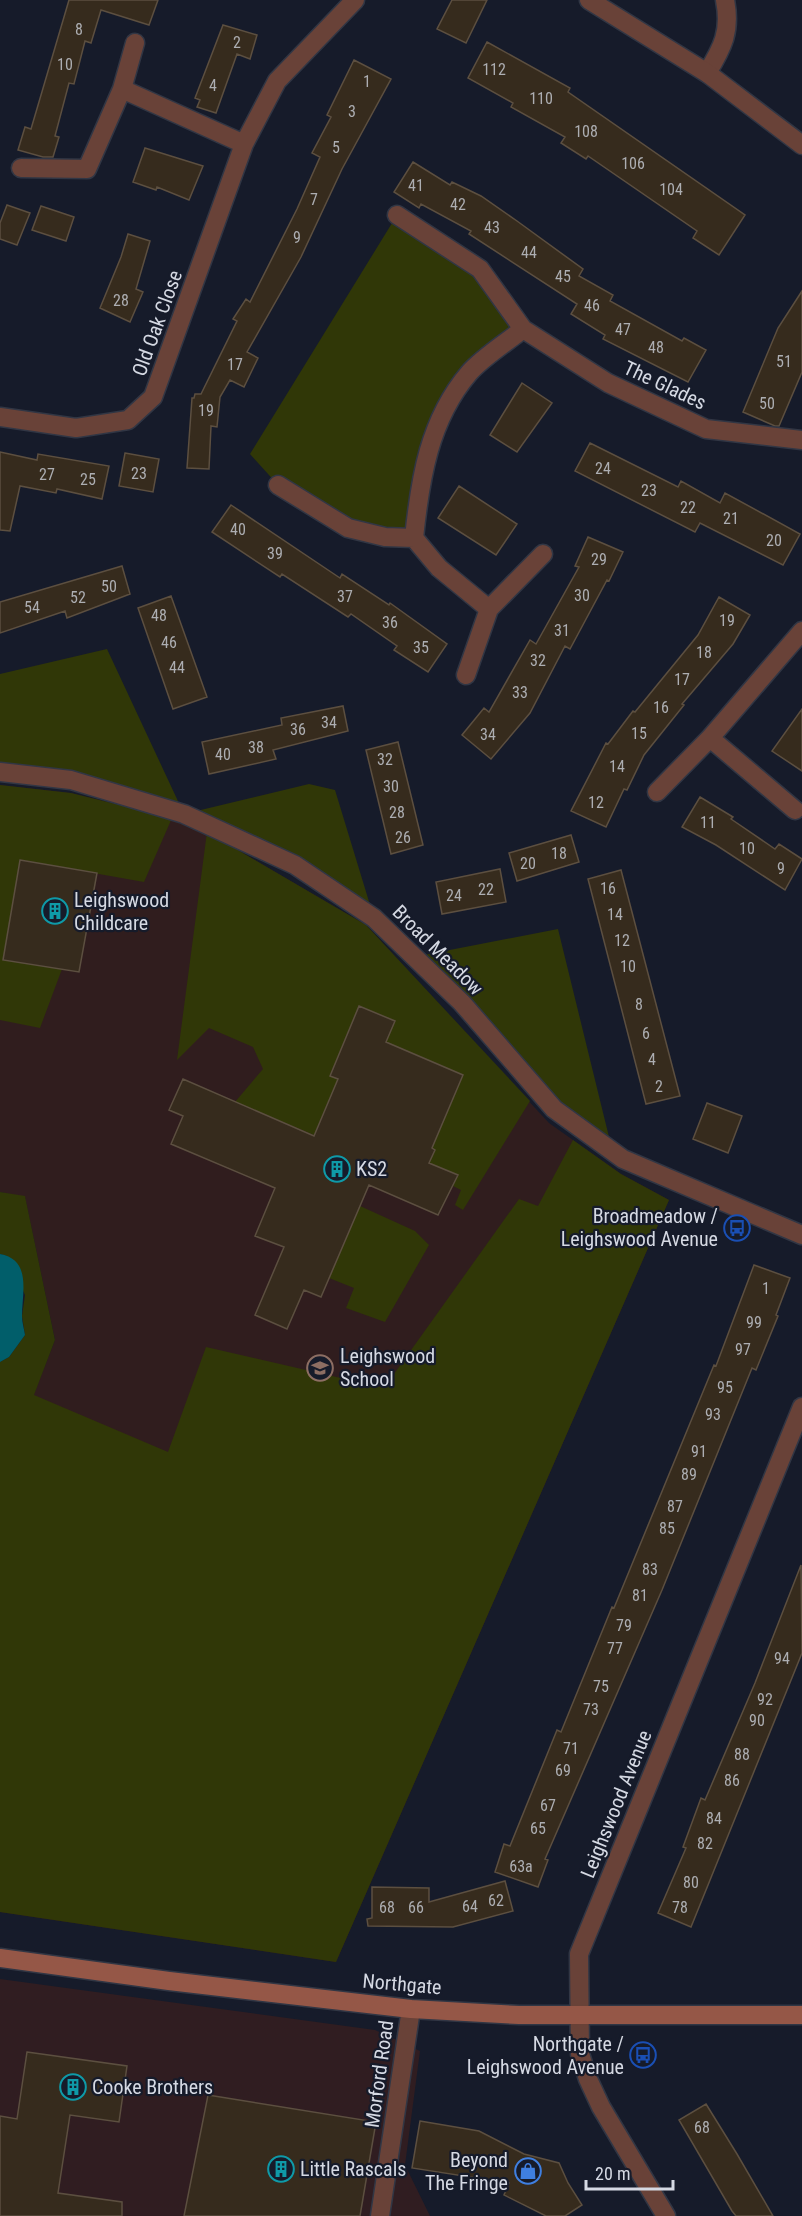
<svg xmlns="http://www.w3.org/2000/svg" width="802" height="2216" font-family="'Roboto Condensed',sans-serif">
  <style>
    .industrial { fill: #301d21 }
    .education { fill: #301d1e }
    .green { fill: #303707 }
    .water { fill: #015e6a }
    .building { fill: #362b1d; stroke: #5c4f40; stroke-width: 1.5 }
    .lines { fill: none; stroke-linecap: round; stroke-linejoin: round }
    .minor-casing { stroke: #313644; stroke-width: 21 }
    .tertiary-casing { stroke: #313644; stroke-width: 21 }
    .secondary-casing { stroke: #313644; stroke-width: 21 }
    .minor { stroke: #694238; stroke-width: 18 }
    .tertiary { stroke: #694238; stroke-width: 18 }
    .secondary { stroke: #955747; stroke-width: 18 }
    .labels { text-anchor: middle; stroke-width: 4.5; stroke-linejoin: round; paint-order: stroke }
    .number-label { font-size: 16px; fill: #adaeb2 }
    .street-label { font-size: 20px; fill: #d5d9e3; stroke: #161b2a }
    .poi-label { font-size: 20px; fill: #d5d9e3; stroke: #161b2a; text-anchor: start }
  </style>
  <rect width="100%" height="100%" fill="#161b2a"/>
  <!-- industrial -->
  <path class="industrial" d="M0,1979L375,2030L420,2051L405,2165L430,2216H0Z"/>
  <!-- education -->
  <path class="education" d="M0,785L71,793L172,818L207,832L366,925L549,1123L621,1174L669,1200L336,1962L0,1912V1481L55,1340L25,1197L0,1192Z"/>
  <!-- green -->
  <path class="green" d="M397,215L480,269L523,329L469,373L436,425L414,538L385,537L278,485L250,454Z
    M107,649L184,814L309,784L335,790L374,918L184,814L0,772V674Z
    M0,785L71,793L172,818L144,882L20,860L3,959L62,969L40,1028L0,1020Z
    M207,832L366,925L530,1101L463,1210L455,1205L461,1190L453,1186L458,1175L429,1163L435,1150L384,1128L399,1092L447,1112L463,1075L386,1042L395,1021L359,1006L330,1075L338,1079L314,1135L235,1102L263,1069L253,1047L209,1028L177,1060Z
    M558,929L609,1137L562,1105L424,955Z
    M573,1140L621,1174L669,1200L336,1962L0,1912V1362L9,1357L25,1335L22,1316L25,1295L7,1256L0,1254V1192L25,1196L55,1340L34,1395L168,1452L206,1347L384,1388L519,1199L538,1206Z
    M360,1206L415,1231L429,1245L385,1322L346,1308L354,1288L329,1278Z"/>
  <!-- water -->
  <path class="water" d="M0,1254C32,1260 22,1293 22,1316C22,1322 24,1329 25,1335L9,1357L0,1362Z"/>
  <!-- building -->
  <path class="building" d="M69,0H158L149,25L101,10L91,43L85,41L74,84L69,83L55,136L59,137L53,157H43L18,150L25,127L31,129Z
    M452,0H487L466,43L437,29Z
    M223,25L257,35L250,59L237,54L216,113L197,107L200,100L195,98Z
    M487,42L570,88L568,92L745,215L719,255L693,238L697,231L588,156L586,159L561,143L565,137L511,107L513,103L468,78Z
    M354,60L391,79L342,169L301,257L247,352L258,358L244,387L230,380L220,397L217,427L211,426L209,469L187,468L192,398H194L195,394H201L237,321L233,319L246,299L250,302L297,209L320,157L312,153L331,117L327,115Z
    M145,148L203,166L189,200L157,187L156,190L133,182Z
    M413,162L450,185L452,182L481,196L517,221L583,269L579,276L613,295L610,301L682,341L684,338L706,350L688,382L603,339L605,335L571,314L577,304L469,234L471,231L421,204L419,208L394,192Z
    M7,205L30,213L17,245L0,239V223Z
    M41,206L74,217L66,241L32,230Z
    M128,234L150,241L136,289L143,292L130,322L100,308L121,257Z
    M802,291V372L779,426H775L743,412L778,328Z
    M522,383L552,403L517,452L490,435Z
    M590,443L678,487L681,481L720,503L725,493L800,534L783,565L700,523L695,532L575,471Z
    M0,452L37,460L38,454L109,466L102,499L57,489L56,493L20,486L10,531L0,530Z
    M125,453L159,459L153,492L119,486Z
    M459,486L517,524L496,555L438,518Z
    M231,505L340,578L342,574L389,605L390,603L447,644L428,672L394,650L397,646L351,614L348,617L282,574L280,577L212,532Z
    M588,537L623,552L609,581L607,580L570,649L565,646L530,713L491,759L462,735L484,708L489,712L530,640L536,644L579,567L575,566Z
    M122,566L130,594L67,618L65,611L0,633V602Z
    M171,596L207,697L173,709L138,608Z
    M719,597L750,615L733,644L682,704L684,705L644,755L627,790L624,789L606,827L571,811L606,743L608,744L633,711L635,712L698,635Z
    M343,706L348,731L273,750L276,759L209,774L202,742L282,725L281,718Z
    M802,709V771L772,751Z
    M398,742L423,845L391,854L366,750Z
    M700,797L733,817L731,819L775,849L779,844L802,859L785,890L716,845L682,827Z
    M571,835L579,862L517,881L509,853Z
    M20,860L97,873L79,972L3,960Z
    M500,869L506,902L442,914L436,882Z
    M621,870L680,1096L646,1104L588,879Z
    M359,1006L395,1021L386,1042L463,1075L432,1148L435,1150L429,1163L458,1175L438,1215L369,1185L321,1297L304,1290L287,1329L255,1315L284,1247L255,1236L275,1188L171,1144L183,1116L169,1110L183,1079L314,1136L338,1079L330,1076Z
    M707,1103L742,1116L728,1153L693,1139Z
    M754,1265L790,1278L776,1315L778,1316L756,1370L752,1368L662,1590L545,1859L548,1860L538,1887L495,1872L504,1844L510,1846L557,1730L561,1732L612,1607L614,1608L714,1365L716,1366Z
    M801,1565L802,1653L691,1927L658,1913L686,1848L683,1847L701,1798L705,1800L755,1683Z
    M505,1881L513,1911L453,1927L368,1926L367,1919L372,1918V1887L429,1888V1902Z
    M27,2052L127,2066L119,2122L70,2115L58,2193L122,2202V2216H0V2116L17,2119Z
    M208,2095L376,2122L360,2216H184Z
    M706,2104L737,2154L773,2216H736L732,2211L679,2120Z
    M420,2121L479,2131L524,2154L559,2163L568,2183L582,2205L565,2216H546L504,2195L509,2183L412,2168Z"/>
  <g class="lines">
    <!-- minor casing -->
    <g class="minor-casing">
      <path id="minor" d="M707,73C723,47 731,31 725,0
        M122,89L244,144
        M21,168L87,169L122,89L135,43
        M397,215L480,269L523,329L608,383L706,429L802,440
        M0,417L76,428L128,420L153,397L244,144L277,81L355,0
        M278,485L348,528L385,537L414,538
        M489,609L439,568L414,538C420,479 429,420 469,373C483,357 506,343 523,329
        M466,675L489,609L543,554
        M710,738L795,810
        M0,772L71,780L184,814L295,865L374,918L462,1003L554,1109L623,1159L802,1235
        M657,792L710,738L802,631
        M380,2216L411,2009
        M666,2216L601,2107L588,2079L580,2054L579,1954L802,1407"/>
    </g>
    <!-- tertiary casing -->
    <g class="tertiary-casing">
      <path id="tertiary" d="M589,0L707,73L802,145"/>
    </g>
    <!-- secondary casing -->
    <g class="secondary-casing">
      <path id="secondary" d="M0,1958L169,1981L411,2009L519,2015H802"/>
    </g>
    <!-- minor -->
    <use href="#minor" class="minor"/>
    <!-- tertiary -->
    <use href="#tertiary" class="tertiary"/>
    <!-- secondary -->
    <use href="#secondary" class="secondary"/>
  </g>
  <!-- icons -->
  <defs>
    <g id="building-ring" transform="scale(1.35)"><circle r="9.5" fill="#161b2a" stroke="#0f9aa8" stroke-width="1.5"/><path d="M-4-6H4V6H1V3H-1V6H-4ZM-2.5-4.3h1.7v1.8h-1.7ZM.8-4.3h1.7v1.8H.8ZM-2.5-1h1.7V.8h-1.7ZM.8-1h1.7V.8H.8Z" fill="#0f9aa8"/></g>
    <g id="bus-ring" transform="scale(1.35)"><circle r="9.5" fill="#161b2a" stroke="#1a4fb4" stroke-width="1.5"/><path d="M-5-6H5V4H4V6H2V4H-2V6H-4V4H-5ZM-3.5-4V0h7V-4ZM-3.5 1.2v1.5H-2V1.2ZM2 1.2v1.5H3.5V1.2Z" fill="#1a4fb4"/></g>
    <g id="school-ring" transform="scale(1.35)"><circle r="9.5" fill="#161b2a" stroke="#8d6e63" stroke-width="1.5"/><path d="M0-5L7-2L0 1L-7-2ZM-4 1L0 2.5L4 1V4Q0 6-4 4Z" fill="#8d6e63"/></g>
    <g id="shop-ring" transform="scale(1.35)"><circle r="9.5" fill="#161b2a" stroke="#3f7fe0" stroke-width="1.5"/><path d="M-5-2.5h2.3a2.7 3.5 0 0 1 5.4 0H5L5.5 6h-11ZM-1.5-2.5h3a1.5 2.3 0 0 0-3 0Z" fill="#3f7fe0"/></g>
  </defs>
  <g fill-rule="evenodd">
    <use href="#building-ring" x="55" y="911"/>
    <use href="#building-ring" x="337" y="1169"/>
    <use href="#bus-ring" x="737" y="1228"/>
    <use href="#school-ring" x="320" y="1368"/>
    <use href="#bus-ring" x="643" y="2055"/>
    <use href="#building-ring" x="73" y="2087"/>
    <use href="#building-ring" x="281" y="2169"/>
    <use href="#shop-ring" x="528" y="2171"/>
  </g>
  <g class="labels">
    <!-- number labels -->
    <g class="number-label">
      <text x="79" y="35">8</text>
      <text x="237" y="48">2</text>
      <text x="65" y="70">10</text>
      <text x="494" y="75">112</text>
      <text x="367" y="87">1</text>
      <text x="213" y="91">4</text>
      <text x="541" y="104">110</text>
      <text x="352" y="117">3</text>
      <text x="586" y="137">108</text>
      <text x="336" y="153">5</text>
      <text x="633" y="169">106</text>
      <text x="416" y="191">41</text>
      <text x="671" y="195">104</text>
      <text x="314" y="205">7</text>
      <text x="458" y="210">42</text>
      <text x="492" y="233">43</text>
      <text x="297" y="243">9</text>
      <text x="529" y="258">44</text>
      <text x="563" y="282">45</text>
      <text x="121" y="306">28</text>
      <text x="592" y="311">46</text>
      <text x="623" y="335">47</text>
      <text x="656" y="353">48</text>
      <text x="784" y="367">51</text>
      <text x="235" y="370">17</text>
      <text x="767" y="409">50</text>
      <text x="206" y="416">19</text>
      <text x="603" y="474">24</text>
      <text x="139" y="479">23</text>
      <text x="47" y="480">27</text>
      <text x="88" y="485">25</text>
      <text x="649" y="496">23</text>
      <text x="688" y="513">22</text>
      <text x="731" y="524">21</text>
      <text x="238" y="535">40</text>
      <text x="774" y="546">20</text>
      <text x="275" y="559">39</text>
      <text x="599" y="565">29</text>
      <text x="109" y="592">50</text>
      <text x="582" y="601">30</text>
      <text x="345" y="602">37</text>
      <text x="78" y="603">52</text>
      <text x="32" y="613">54</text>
      <text x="159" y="621">48</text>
      <text x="727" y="626">19</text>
      <text x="390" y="628">36</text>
      <text x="562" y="636">31</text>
      <text x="169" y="648">46</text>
      <text x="421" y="653">35</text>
      <text x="704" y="658">18</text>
      <text x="538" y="666">32</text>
      <text x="177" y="673">44</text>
      <text x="682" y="685">17</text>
      <text x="520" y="698">33</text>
      <text x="661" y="713">16</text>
      <text x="329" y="728">34</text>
      <text x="298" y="735">36</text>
      <text x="639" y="739">15</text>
      <text x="488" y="740">34</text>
      <text x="256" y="753">38</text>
      <text x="223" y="760">40</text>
      <text x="385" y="765">32</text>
      <text x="617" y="772">14</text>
      <text x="391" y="792">30</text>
      <text x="596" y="808">12</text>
      <text x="397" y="818">28</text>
      <text x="708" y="828">11</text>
      <text x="403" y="843">26</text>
      <text x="747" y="854">10</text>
      <text x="559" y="859">18</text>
      <text x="528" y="869">20</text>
      <text x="781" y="874">9</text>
      <text x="608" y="894">16</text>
      <text x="486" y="895">22</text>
      <text x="454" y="901">24</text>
      <text x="615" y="920">14</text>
      <text x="622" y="946">12</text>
      <text x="628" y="972">10</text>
      <text x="639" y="1010">8</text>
      <text x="646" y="1039">6</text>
      <text x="652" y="1065">4</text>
      <text x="659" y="1092">2</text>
      <text x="766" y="1294">1</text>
      <text x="754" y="1328">99</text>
      <text x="743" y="1355">97</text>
      <text x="725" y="1393">95</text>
      <text x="713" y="1420">93</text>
      <text x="699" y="1457">91</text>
      <text x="689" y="1480">89</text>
      <text x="675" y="1512">87</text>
      <text x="667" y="1534">85</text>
      <text x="650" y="1575">83</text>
      <text x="640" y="1601">81</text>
      <text x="624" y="1631">79</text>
      <text x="615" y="1654">77</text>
      <text x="782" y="1664">94</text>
      <text x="601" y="1692">75</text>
      <text x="765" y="1705">92</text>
      <text x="591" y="1715">73</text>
      <text x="757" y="1726">90</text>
      <text x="571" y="1754">71</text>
      <text x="742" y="1760">88</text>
      <text x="563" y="1776">69</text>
      <text x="732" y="1786">86</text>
      <text x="548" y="1811">67</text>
      <text x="714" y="1824">84</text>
      <text x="538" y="1834">65</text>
      <text x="705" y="1849">82</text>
      <text x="521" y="1872">63a</text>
      <text x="691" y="1888">80</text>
      <text x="496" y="1906">62</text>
      <text x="470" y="1912">64</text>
      <text x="387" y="1913">68</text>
      <text x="416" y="1913">66</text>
      <text x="680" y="1913">78</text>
      <text x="702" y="2133">68</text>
    </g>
    <!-- street labels -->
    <g class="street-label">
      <text transform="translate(157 323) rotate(-70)" y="7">Old Oak Close</text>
      <text transform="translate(665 385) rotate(25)" y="7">The Glades</text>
      <text transform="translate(438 950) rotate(45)" y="7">Broad Meadow</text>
      <text transform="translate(616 1804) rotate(-68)" y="7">Leighswood Avenue</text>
      <text transform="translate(402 1984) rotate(5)" y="7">Northgate</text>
      <text transform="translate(379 2074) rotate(-82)" y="7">Morford Road</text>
    </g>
    <!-- poi labels -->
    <g class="poi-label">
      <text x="74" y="907">Leighswood<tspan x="74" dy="23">Childcare</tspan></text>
      <text x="356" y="1176">KS2</text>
      <text x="718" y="1223" text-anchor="end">Broadmeadow /<tspan x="718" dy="23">Leighswood Avenue</tspan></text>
      <text x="340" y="1363">Leighswood<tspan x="340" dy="23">School</tspan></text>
      <text x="624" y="2051" text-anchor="end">Northgate /<tspan x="624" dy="23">Leighswood Avenue</tspan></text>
      <text x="92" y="2094">Cooke Brothers</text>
      <text x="508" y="2167" text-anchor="end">Beyond<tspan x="508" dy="23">The Fringe</tspan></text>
      <text x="300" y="2176">Little Rascals</text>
    </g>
  </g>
  <!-- scale -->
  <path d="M586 2180v9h87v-9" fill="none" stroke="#d5d9e3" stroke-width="3"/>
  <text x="595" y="2180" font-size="18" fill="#d5d9e3" stroke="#161b2a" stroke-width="4.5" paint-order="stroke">20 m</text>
</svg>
